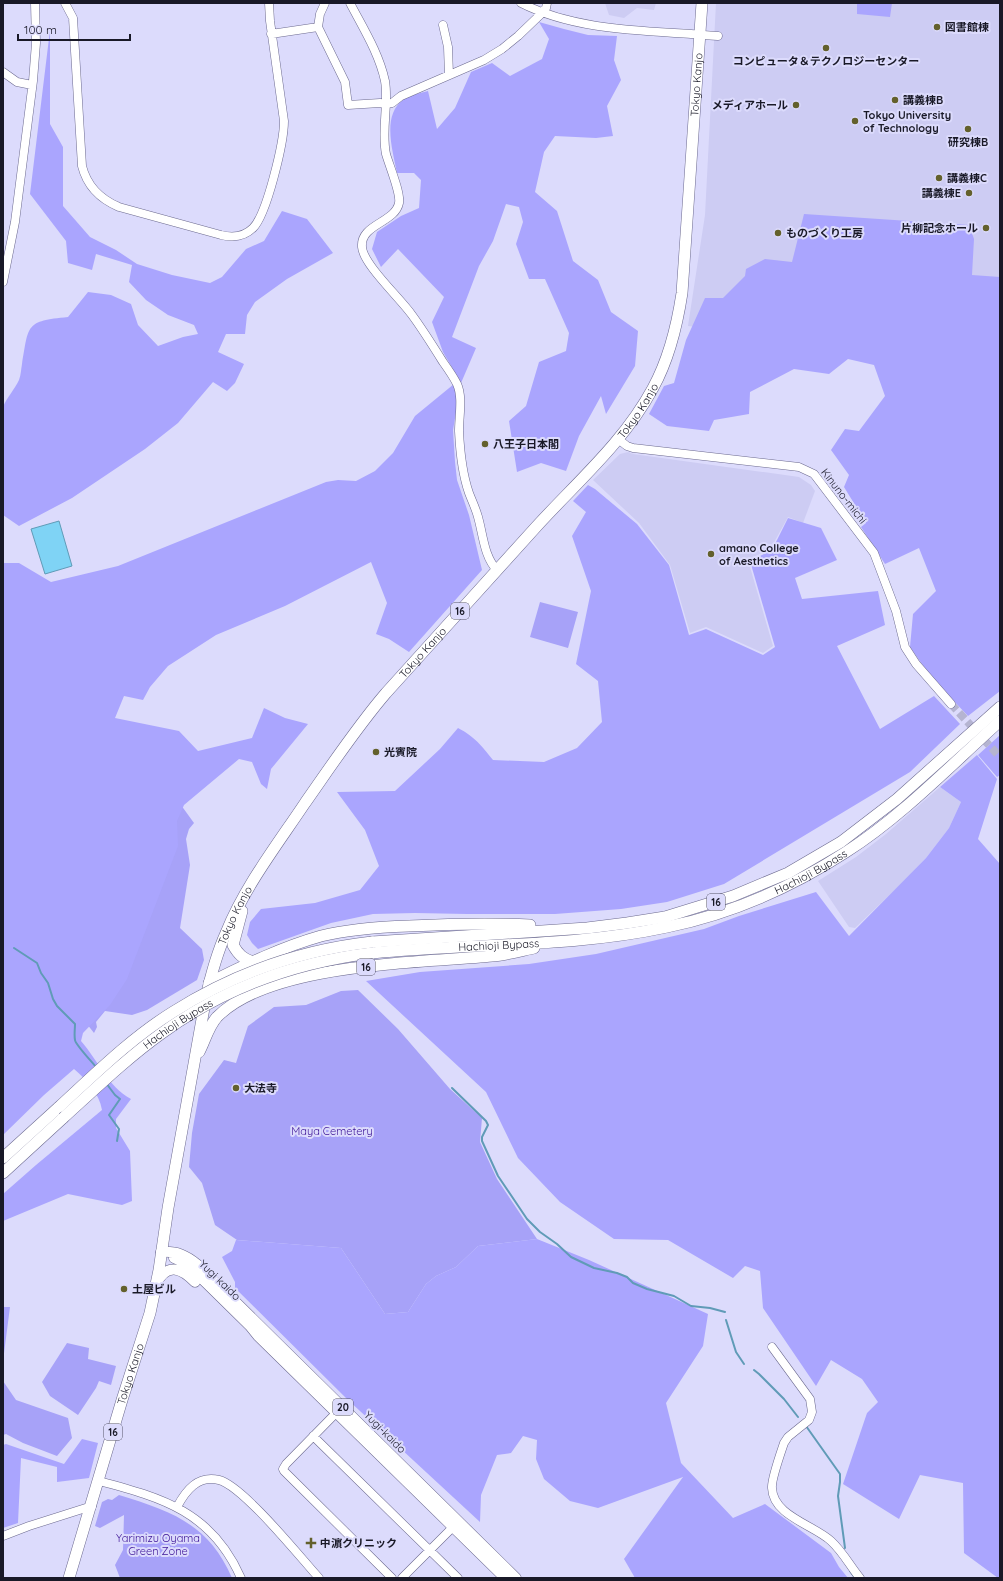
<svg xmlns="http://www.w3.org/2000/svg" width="1003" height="1581" font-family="Quicksand,'Noto Sans JP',sans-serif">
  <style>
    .built { fill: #cdccf3 }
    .green { fill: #a7a2f8 }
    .forest { fill: #aaa5fe }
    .water { fill: #7fd3f5; stroke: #609bb7 }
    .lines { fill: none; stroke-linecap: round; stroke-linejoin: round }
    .stream { stroke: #609bb7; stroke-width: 2 }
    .minor-tunnel { stroke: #b5b4d1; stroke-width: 8; stroke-dasharray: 8 4; stroke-linecap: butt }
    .minor-casing { stroke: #6c6a8f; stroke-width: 9 }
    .major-casing { stroke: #6c6a8f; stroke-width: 11 }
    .highway-casing { stroke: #6c6a8f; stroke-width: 12 }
    .minor { stroke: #fff; stroke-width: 8 }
    .major { stroke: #fff; stroke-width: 10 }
    .highway { stroke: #fff; stroke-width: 11 }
    .highway-bridge-casing { stroke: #6c6a8f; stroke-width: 12; stroke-linecap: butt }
    .highway-bridge { stroke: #fff; stroke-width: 11 }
    .poi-dot { fill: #63602c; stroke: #dcdbfc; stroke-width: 1.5 }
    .labels { text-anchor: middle; stroke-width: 4; stroke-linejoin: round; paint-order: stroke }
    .shield { fill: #dcdbfc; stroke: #545367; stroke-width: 1 }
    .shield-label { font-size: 10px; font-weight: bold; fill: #191927 }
    .poi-label { font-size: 11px; font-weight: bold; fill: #191927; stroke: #dcdbfc; text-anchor: start }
    .street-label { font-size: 11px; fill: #191927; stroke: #dcdbfc }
    .park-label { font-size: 11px; fill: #3d1497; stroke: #dcdbfc }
  </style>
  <rect width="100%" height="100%" fill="#dcdbfc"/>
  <!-- built -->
  <path class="built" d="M605,3H656L654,10L637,8L624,18L609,15Z
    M716,3H1000V414L959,374L772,336L688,326L705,215Z
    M628,452L633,454L799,477L811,485L815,491L803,523L788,517L771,548L748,560L773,646L763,653L706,627L690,633L670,565L639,523L593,480L620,454Z
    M940,787L961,802L949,828L926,858L902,883L855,928L849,927L818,881L856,857L886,834Z"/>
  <!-- green -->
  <path class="green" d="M540,602L578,612L568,648L530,637Z
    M165,783L194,823L189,829L186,839L190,865L180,928L202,949L204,960L197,980L147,1010L132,1015L105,1011L96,1022L97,1027L94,1033L69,1001Z
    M358,990L398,1029L450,1089L482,1118L480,1142L497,1179L537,1239L478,1246L456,1267L436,1276L426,1284L408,1312L385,1314L341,1248L237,1240L215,1225L202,1183L189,1167L192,1133L199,1094L224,1060L236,1063L248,1026L274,1007L306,1005L341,991Z
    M67,1343L89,1348L88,1359L116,1366L111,1385L99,1381L96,1388L78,1415L50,1396L42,1382Z
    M3,1381L16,1400L68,1418L72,1438L57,1456L23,1443L6,1434L3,1435Z
    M119,1495C171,1511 209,1524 232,1578H120L115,1565L123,1550L124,1515L100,1528L95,1526L102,1502L108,1499L112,1500Z"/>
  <!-- forest -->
  <path class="forest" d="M857,3H892L890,17L857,14Z
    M539,22L564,29L588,35L617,36L614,60L621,80L607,106L613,136L596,138L555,136L544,152L535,192L557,211L573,261L598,280L611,312L638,331L635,366L606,414L601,396L579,436L566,471L541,463L517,472L509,421L526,406L539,362L566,351L569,333L545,279H529L516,244L523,222L519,207L506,204L493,241L479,266L452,337L476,348L461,383L443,352L432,322L444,297L398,249L381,267L372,249L377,232L401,216L419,208L421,180L414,173H397C393,151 381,115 404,99C411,95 421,93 428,91L437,129L455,108L471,72L492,63L510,76L542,59L549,39Z
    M50,30V124L63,147V206L90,237L116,250L137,264L172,275L210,283L222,277L246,249L264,241L282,211L307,219L333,253L287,279L255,302L247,315L245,334H226L218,352L244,364L235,383L227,391L213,382L178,423L145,449L72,498L19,526L3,515V407C7,397 15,389 19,380C21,375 21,369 22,364C29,325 25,321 68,317L88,292L111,295L131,304L138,325L158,346L183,337L198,334L194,325L168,315L146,300L129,282L132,265L96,254L92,270L68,263L66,241L30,194Z
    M804,214L969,225L974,239L972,275L1000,277V691L968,716L931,677L910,647L913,614L936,591L919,548L885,564L861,527L866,523L844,487L849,475L831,450L845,429L859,431L885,396L874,365L848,359L829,374L794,369L750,392L749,414L714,420L709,431L667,426L649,414L664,386L674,383L686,340L705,298H723L745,276L746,269L765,259L792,262Z
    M454,384L456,396L457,407L453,430L455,462L457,480L469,515L482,570L409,652L389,639L376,634L387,603L371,562L285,606L216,635L168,666L150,687L143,700L124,696L115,718L179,731L198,751L252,738L264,708L285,718L308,724L271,769L267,789L261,784L252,762L239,759L184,805L177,821L178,846L127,979L110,1005L83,1033L81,1041C98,1060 108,1087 131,1099L116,1119V1128L130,1151L132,1201L122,1205L68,1194L3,1221V1194L36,1165L102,1110C99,1093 87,1080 74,1069L44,1095L3,1135V563H19L51,582L118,566L326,482L338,480L356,481L375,471L393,453L415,416Z
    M588,485L595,489L637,524L669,565L689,635L706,629L763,655L775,647L750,561L772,550L788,518L821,528L837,560L795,578L802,599L878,591L885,625L837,646L880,729L934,696L960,724L910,772L724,884L667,902L621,909L555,914H467L415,913L373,914L331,923L258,949L252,943L247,935L250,922L261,909L315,903L360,890L379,866L365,830L337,792L395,791L440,749L458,728C475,737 481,745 493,760L544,762L577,748L602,722L598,681L576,664L591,591L572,536L586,512L573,501Z
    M1000,735V775L997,777L978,755Z
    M977,755L997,779L978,839L1000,864V1576L998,1578L964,1553L963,1483L920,1475L899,1519L843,1484L867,1413L878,1402L862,1379L831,1360L816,1386L763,1308L760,1271L745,1266L733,1278L668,1240L614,1239L560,1202L518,1158L486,1092L366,981L420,972L529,964L596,954L704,929L739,916L816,892L849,936L926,858L949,828L961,802L940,787Z
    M537,1239L589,1260L708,1314L703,1346L666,1403L681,1463L733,1518L765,1504L831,1553L839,1567L848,1578H635L624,1559L683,1477L598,1508L570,1501L544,1479L536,1459L537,1440L523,1436L511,1453L497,1455L481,1495L480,1522L347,1399L235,1288V1282L222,1257L232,1251L236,1240L341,1248L385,1314L408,1312L426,1284L436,1276L456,1267L478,1246Z
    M3,1307H10L3,1361Z
    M82,1439L98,1443L89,1478L57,1482V1467L21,1458L18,1523L3,1528V1445L6,1444L64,1464Z"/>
  <!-- water -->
  <path class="water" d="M59,521L72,566L45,574L31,529Z"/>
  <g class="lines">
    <!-- stream -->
    <path class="stream" d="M14,948L37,963L41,973L48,983L53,999L57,1006L75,1024C75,1029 74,1035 75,1040C75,1044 92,1062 96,1067
      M106,1083L115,1095L120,1099L109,1115L119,1129L117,1141
      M452,1088L486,1121L488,1125L482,1137V1141L498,1176L527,1219L540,1232L557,1244L571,1257L594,1268L617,1273L627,1277L633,1283L647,1289L674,1296L691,1306L710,1308L725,1312
      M726,1320L736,1352L744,1364
      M754,1370L759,1374L784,1399L798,1417
      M806,1426L840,1474V1482L838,1496L845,1548
      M850,1571L855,1578"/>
    <!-- minor-tunnel -->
    <path class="minor-tunnel" d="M951,704L1000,757"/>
    <!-- minor casing -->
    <g class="minor-casing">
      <path id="minor" d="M65,3L73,18L82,166C87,186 100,199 119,207L221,235C233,238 244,237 253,228C267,214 284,142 284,121L270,21L269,3
        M325,3L320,14L318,27L345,82L348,105L380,103L386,104L392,103L401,96L484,60L502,49L518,36L542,13L546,8L547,3
        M350,3C363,28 379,53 385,81C389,105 381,130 386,154C389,165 401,193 399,203C395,223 360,224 362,247C363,264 400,298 412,315C423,330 433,346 443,362C448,369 453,376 457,384C463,397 459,416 459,431C460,452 462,473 469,493C472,501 476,509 478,517C483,534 484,557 497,570
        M521,3C580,33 652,30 718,36
        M443,25L448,47L449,75
        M271,34L318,27
        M3,72L17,82L32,85
        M3,282L15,222L33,81L36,43L35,3
        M618,439L627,446L633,448L799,467L814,474L874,553L896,611L905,647L916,664L951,704
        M772,1347L810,1399L812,1412L809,1420L788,1437L784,1443C781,1452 771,1480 772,1488C773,1516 814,1525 831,1541C843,1552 850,1566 860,1578
        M340,1409L286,1464L283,1469L284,1471L392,1578
        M313,1436L458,1578
        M99,1481C163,1498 212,1512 241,1578
        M177,1507C186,1490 198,1475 219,1480C243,1486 300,1557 319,1578
        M3,1536L29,1526L92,1506
        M402,1578L453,1527"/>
    </g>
    <!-- major casing -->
    <g class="major-casing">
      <path id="major" d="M161,1252C177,1251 186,1255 198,1265L516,1578
        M174,1258L185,1263L191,1268L250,1326L258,1336L505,1578
        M156,1284C167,1262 181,1268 195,1282"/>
    </g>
    <!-- highway casing -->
    <g class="highway-casing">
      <g id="highway">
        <path d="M242,911L233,945C238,954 243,959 253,962"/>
        <path d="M372,942L587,928L627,923L665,917L733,896L788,873L841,842L897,799L1000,707"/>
        <path id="s1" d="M372,953C470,943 570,948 667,927C730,914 792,887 846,852C901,817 951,765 1000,721"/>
        <path d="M209,983C245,965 282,947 321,936C349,929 380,927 409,926C449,924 490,923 530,925"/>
        <path d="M199,1052C205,1041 208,1027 217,1017C270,963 419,963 492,956C506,955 520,951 534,948"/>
        <path d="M3,1158L59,1107"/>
        <path d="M3,1173L63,1118"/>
        <path id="s2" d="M69,1578L122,1400L150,1313L159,1270L168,1208L206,997C211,975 217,953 226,933C245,886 277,845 305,803C331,766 356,728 386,693C436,638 486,582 536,527C577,482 624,442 653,388C669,359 677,326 682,293L702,3"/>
      </g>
    </g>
    <!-- minor -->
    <use href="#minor" class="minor"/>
    <!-- major -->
    <use href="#major" class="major"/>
    <!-- highway -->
    <use href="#highway" class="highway"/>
    <!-- highway-bridge casing -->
    <g class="highway-bridge-casing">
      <g id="highway-bridge">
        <path d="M59,1107C95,1074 131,1038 173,1012C233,974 301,950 372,942"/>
        <path id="s3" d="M63,1118C95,1089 127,1058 162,1033C224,988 297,962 372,953"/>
      </g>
    </g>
    <!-- highway-bridge -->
    <use href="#highway-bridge" class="highway-bridge"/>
  </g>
  <!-- markers -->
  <g class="poi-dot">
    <circle cx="937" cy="27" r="4"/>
    <circle cx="826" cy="48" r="4"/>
    <circle cx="895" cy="100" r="4"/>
    <circle cx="796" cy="105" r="4"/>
    <circle cx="855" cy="121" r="4"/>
    <circle cx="968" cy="129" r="4"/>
    <circle cx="939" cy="178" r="4"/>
    <circle cx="969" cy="193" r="4"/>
    <circle cx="986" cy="228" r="4"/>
    <circle cx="778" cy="233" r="4"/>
    <circle cx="485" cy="444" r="4"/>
    <circle cx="711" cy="554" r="4"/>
    <circle cx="376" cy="752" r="4"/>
    <circle cx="236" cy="1088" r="4"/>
    <circle cx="124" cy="1289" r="4"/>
    <path d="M309 1537h4v4h4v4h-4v4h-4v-4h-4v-4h4z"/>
  </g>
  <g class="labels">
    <!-- shield labels -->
    <g class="shield">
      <rect x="451" y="603" width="18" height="16" rx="3"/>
      <rect x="707" y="894" width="18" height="16" rx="3"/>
      <rect x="357" y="959" width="18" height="16" rx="3"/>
      <rect x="333" y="1399" width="20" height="16" rx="3"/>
      <rect x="104" y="1424" width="18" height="16" rx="3"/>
    </g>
    <g class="shield-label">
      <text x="460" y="615">16</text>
      <text x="716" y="906">16</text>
      <text x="366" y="971">16</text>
      <text x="343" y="1411">20</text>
      <text x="113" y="1436">16</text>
    </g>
    <!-- poi labels -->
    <g class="poi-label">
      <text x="945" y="31">図書館棟</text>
      <text x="826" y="65" text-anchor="middle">コンピュータ＆テクノロジーセンター</text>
      <text x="903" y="104">講義棟B</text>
      <text x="788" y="109" text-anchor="end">メディアホール</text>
      <text x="863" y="119">Tokyo University<tspan x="863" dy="13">of Technology</tspan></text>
      <text x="968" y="146" text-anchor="middle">研究棟B</text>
      <text x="947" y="182">講義棟C</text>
      <text x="961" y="197" text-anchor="end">講義棟E</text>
      <text x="978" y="232" text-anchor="end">片柳記念ホール</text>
      <text x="786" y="237">ものづくり工房</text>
      <text x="493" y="448">八王子日本閣</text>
      <text x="719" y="552">amano College<tspan x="719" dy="13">of Aesthetics</tspan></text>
      <text x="384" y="756">光賓院</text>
      <text x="244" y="1092">大法寺</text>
      <text x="132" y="1293">土屋ビル</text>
      <text x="320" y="1547">中濵クリニック</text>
    </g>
    <!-- street labels -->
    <g class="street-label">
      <text dy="4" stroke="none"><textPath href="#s2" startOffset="1669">Tokyo Kanjo</textPath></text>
      <text dy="4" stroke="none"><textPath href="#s2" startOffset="1333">Tokyo Kanjo</textPath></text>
      <text transform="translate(844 496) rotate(52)" y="4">Kinuno-michi</text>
      <text dy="4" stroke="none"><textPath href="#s2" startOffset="1009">Tokyo Kanjo</textPath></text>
      <text dy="4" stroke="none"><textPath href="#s1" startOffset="451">Hachioji Bypass</textPath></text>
      <text dy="4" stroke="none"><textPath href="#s2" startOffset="685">Tokyo Kanjo</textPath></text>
      <text dy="4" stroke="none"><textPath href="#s1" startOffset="127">Hachioji Bypass</textPath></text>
      <text dy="4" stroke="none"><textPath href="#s3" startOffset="149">Hachioji Bypass</textPath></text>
      <text transform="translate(220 1280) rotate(44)" y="4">Yugi kaido</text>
      <text dy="4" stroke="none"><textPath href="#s2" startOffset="213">Tokyo Kanjo</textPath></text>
      <text transform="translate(385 1432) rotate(45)" y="4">Yugi-kaido</text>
    </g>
    <!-- park labels -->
    <g class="park-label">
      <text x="332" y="1135">Maya Cemetery</text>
      <text x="158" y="1542">Yarimizu Oyama<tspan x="158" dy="13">Green Zone</tspan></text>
    </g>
  </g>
  <!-- border -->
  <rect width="1003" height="1581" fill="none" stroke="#191927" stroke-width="8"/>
  <!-- scale -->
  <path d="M18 34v6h112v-6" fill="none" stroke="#191927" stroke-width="2"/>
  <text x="24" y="34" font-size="12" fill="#191927" stroke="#dcdbfc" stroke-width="3" paint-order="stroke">100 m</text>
</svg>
